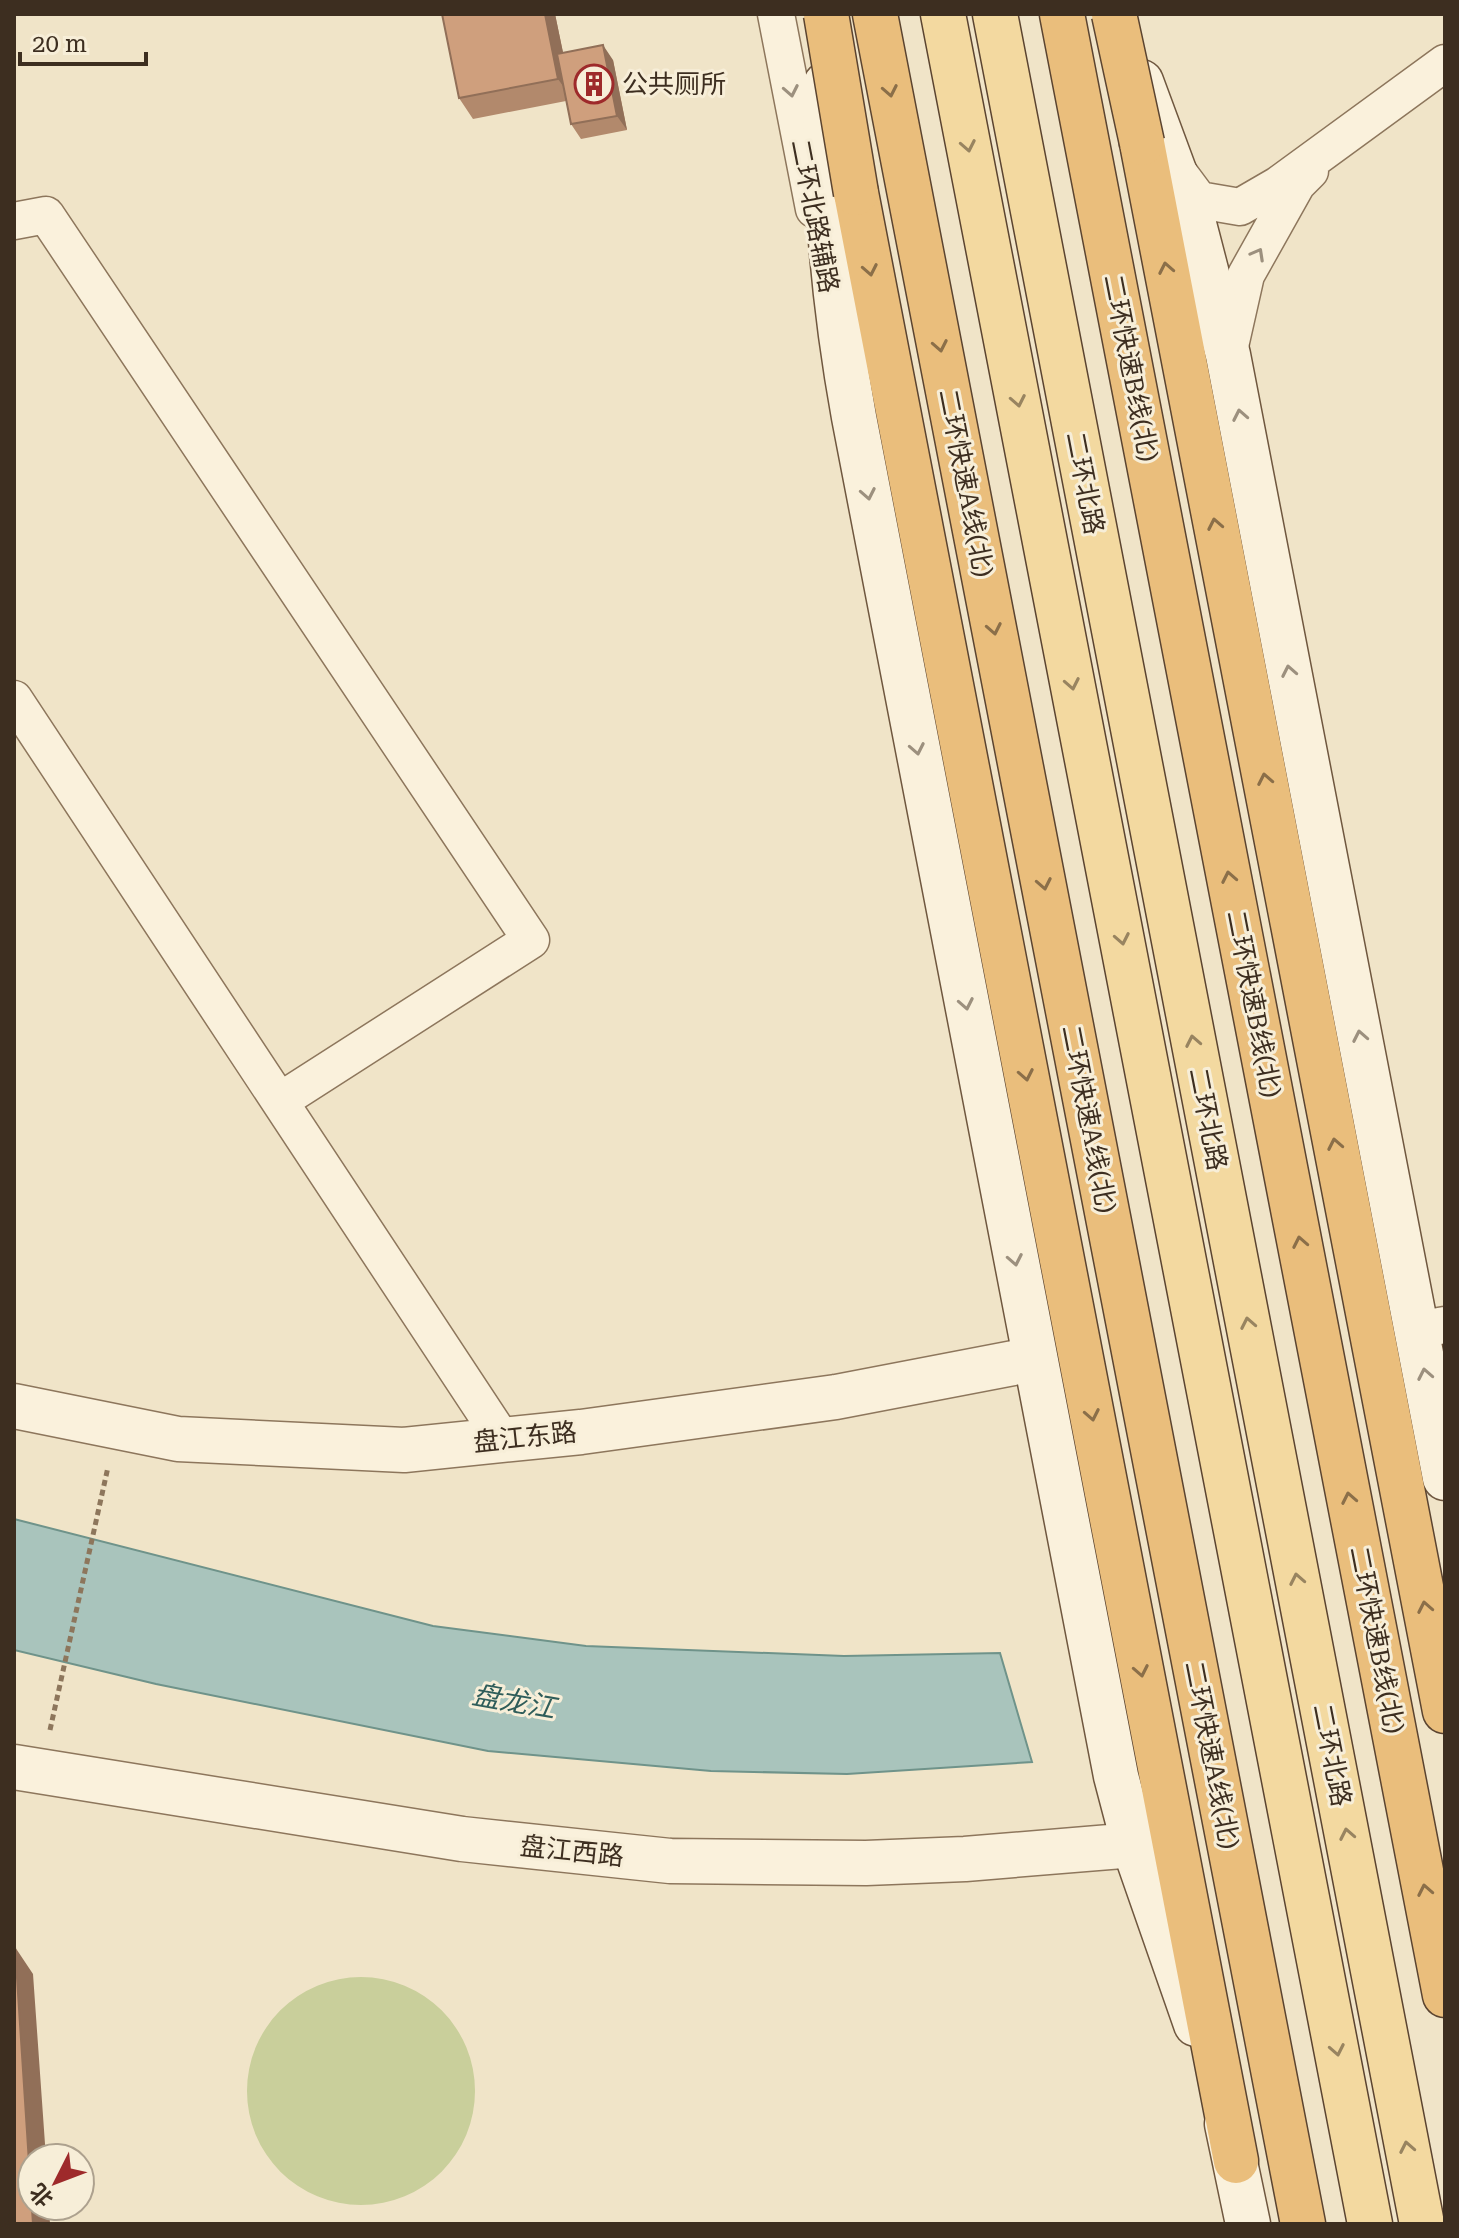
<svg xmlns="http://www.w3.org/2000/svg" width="1459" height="2238" font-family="'Roboto Serif','Noto Sans SC',serif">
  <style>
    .green { fill: #c9cf9b }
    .water { fill: #a9c4bc; stroke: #6f938a; stroke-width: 2 }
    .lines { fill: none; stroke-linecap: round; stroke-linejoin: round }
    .minor-casing { stroke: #8d765c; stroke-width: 39 }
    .tertiary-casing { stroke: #8d765c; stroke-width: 47 }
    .secondary-casing { stroke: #6f573f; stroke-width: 47 }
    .primary-casing { stroke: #5b4430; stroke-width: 47 }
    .trunk-casing { stroke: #5b4430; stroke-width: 47 }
    .path { stroke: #8d765c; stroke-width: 5; stroke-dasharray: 6 4; stroke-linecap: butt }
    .minor { stroke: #faf1dc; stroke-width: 36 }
    .tertiary { stroke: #faf1dc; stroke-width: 44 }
    .secondary { stroke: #faf1dc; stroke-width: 44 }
    .primary { stroke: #f3d9a0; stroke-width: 44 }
    .trunk { stroke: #eabe7c; stroke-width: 44 }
    .trunk-bridge-casing { stroke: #5b4430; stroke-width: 47; stroke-linecap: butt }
    .trunk-bridge { stroke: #eabe7c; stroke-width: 44 }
    .wall { fill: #b2896c }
    .shaded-wall { fill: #916f58 }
    .building { fill: #cf9f7d; stroke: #916f58; stroke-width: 2 }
    .oneway { stroke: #9c907e }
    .oneway2 { stroke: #8b6f49 }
    .oneway3 { stroke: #988460 }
    .labels { text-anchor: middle; stroke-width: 6; stroke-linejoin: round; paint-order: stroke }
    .poi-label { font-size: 26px; fill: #3d2e20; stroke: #f7eed8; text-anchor: start }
    .street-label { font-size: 26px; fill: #3d2e20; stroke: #f7eed8 }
    .water-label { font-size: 28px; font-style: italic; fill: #2f5d5a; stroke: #f7eed8 }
  </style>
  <rect width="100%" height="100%" fill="#f0e4c8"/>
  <!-- green -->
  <path class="green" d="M247 2091a114 114 0 1 1 228 0a114 114 0 1 1-228 0Z"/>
  <!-- water -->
  <path class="water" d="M14,1519L433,1626L586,1646L844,1656L1000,1653L1032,1762L847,1774L711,1771L488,1751L156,1684L14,1650Z"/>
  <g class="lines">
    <!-- minor casing -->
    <g class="minor-casing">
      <path id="minor" d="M776,14L814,209
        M1176,169L1199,200L1240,207L1278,185L1445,63
        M14,221L46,215L531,940L280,1101
        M1228,355L1246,275L1297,184L1310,171
        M14,699L503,1440
        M1416,1330L1445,1325"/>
    </g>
    <!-- tertiary casing -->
    <g class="tertiary-casing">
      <path id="tertiary" d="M14,1406L178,1439L404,1450L581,1432L836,1397L1034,1359
        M14,1767L462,1839L670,1861L866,1863L965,1859L1134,1845"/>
    </g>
    <!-- secondary casing -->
    <g class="secondary-casing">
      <path id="secondary" d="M1141,82L1195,228L1228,355L1445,1478
        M826,84C824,197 834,307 854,417L1116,1776L1136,1852L1196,2024
        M1227,2124L1248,2224"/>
    </g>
    <!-- primary casing -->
    <g class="primary-casing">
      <path id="primary" d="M943,14L1370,2224
        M995,14L1422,2224"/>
    </g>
    <!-- trunk casing -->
    <g class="trunk-casing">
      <path id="trunk" d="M875,14L1303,2224
        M1062,14L1445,1995
        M1142,143L1445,1711
        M856,193L1236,2161"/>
    </g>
    <!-- path -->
    <path class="path" d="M50,1730L108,1467"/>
    <!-- minor -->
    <use href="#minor" class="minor"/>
    <!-- tertiary -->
    <use href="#tertiary" class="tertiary"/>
    <!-- secondary -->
    <use href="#secondary" class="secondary"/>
    <!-- primary -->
    <use href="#primary" class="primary"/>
    <!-- trunk -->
    <use href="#trunk" class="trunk"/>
    <!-- trunk-bridge casing -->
    <g class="trunk-bridge-casing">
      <path id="trunk-bridge" d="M826,14L856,193
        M1114,14L1142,143"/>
    </g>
    <!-- trunk-bridge -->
    <use href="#trunk-bridge" class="trunk-bridge"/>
  </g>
  <!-- wall -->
  <path class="wall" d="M442,14H555L563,53L613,60L627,130L581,139L571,124L566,101L473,119L459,98Z"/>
  <!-- shaded-wall -->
  <path class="shaded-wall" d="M545,14H555L573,100L558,79Z
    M603,45L613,60L627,130L617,116Z
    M15,1947L33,1974L46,2158H32V2206H49L50,2224H33Z"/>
  <!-- building -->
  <path class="building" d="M442,14H545L558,79L459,98Z
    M603,45L617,116L571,124L557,54Z
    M14,1947H15L33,2224H14Z"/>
  <!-- one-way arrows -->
  <defs><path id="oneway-chevron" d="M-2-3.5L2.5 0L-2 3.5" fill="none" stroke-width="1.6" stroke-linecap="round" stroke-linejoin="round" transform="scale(2)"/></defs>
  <g class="oneway">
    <use href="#oneway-chevron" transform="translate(791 91) rotate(79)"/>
    <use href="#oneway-chevron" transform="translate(1258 254) rotate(-61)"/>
    <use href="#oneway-chevron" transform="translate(1240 415) rotate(-101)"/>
    <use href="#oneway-chevron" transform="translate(868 494) rotate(79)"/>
    <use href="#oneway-chevron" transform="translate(1289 671) rotate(-101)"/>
    <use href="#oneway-chevron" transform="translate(917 749) rotate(79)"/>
    <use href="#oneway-chevron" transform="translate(966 1004) rotate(79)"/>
    <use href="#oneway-chevron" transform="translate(1360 1036) rotate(-101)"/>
    <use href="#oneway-chevron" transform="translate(1015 1260) rotate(79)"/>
    <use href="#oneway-chevron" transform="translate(1425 1374) rotate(-101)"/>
  </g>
  <g class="oneway2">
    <use href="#oneway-chevron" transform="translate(890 91) rotate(79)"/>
    <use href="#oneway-chevron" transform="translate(1166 268) rotate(-101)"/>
    <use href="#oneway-chevron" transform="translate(870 270) rotate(79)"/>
    <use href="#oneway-chevron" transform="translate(940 346) rotate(79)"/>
    <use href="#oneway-chevron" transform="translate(1215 524) rotate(-101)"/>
    <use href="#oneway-chevron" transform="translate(994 629) rotate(79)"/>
    <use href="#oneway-chevron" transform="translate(1265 779) rotate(-101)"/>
    <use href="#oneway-chevron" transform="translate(1229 877) rotate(-101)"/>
    <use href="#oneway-chevron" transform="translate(1044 884) rotate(79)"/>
    <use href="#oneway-chevron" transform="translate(1026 1075) rotate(79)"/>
    <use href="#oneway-chevron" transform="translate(1335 1144) rotate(-101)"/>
    <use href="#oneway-chevron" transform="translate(1300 1242) rotate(-101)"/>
    <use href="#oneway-chevron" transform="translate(1092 1415) rotate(79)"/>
    <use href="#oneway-chevron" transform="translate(1349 1498) rotate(-101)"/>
    <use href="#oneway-chevron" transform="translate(1425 1607) rotate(-101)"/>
    <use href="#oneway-chevron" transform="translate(1141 1671) rotate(79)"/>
    <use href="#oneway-chevron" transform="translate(1425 1890) rotate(-101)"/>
  </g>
  <g class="oneway3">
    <use href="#oneway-chevron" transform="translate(968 146) rotate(79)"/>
    <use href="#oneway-chevron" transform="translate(1018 401) rotate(79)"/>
    <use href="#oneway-chevron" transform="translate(1072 684) rotate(79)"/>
    <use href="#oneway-chevron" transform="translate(1122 939) rotate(79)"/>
    <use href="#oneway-chevron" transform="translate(1193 1041) rotate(-101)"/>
    <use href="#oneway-chevron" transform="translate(1248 1323) rotate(-101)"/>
    <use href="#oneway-chevron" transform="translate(1297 1579) rotate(-101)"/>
    <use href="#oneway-chevron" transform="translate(1347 1834) rotate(-101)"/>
    <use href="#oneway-chevron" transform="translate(1337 2050) rotate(79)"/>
    <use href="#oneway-chevron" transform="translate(1407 2147) rotate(-101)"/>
  </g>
  <!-- icons -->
  <defs>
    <g id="building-ring" transform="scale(2)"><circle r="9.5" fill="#f7eed8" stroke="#9e2a2b" stroke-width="1.5"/><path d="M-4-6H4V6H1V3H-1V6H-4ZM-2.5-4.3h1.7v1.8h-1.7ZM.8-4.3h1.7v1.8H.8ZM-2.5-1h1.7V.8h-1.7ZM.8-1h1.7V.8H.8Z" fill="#9e2a2b"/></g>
  </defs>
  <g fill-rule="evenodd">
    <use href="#building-ring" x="594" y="84"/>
  </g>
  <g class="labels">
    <!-- poi labels -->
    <g class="poi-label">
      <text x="622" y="93">公共厕所</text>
    </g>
    <!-- street labels -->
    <g class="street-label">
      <text transform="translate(815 216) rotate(79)" y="9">二环北路辅路</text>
      <text transform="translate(1131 368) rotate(79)" y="9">二环快速B线(北)</text>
      <text transform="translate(966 483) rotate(79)" y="9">二环快速A线(北)</text>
      <text transform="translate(1085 483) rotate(79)" y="9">二环北路</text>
      <text transform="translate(1254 1004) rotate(79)" y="9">二环快速B线(北)</text>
      <text transform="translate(1089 1119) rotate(79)" y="9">二环快速A线(北)</text>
      <text transform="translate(1208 1119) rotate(79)" y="9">二环北路</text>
      <text transform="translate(525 1437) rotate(-6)" y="9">盘江东路</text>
      <text transform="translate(1377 1640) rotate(79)" y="9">二环快速B线(北)</text>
      <text transform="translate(1212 1755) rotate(79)" y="9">二环快速A线(北)</text>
      <text transform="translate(1332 1755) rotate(79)" y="9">二环北路</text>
      <text transform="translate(572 1851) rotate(6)" y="9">盘江西路</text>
    </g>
    <!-- water labels -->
    <g class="water-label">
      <text transform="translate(514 1701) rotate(10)" y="10">盘龙江</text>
    </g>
  </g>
  <!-- border -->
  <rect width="1459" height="2238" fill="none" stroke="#3d2e20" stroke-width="32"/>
  <!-- north arrow -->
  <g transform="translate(56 2182) rotate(228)"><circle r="38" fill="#f7eed8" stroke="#ada18e" stroke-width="2"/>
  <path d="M0-6L14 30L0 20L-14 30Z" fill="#9e2a2b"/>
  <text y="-12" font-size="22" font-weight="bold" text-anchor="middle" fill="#3d2e20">北</text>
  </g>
  <!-- scale -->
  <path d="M20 52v12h126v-12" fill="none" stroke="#3d2e20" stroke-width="4"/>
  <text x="32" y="52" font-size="24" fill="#3d2e20" stroke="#f7eed8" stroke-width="6" paint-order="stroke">20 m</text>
</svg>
